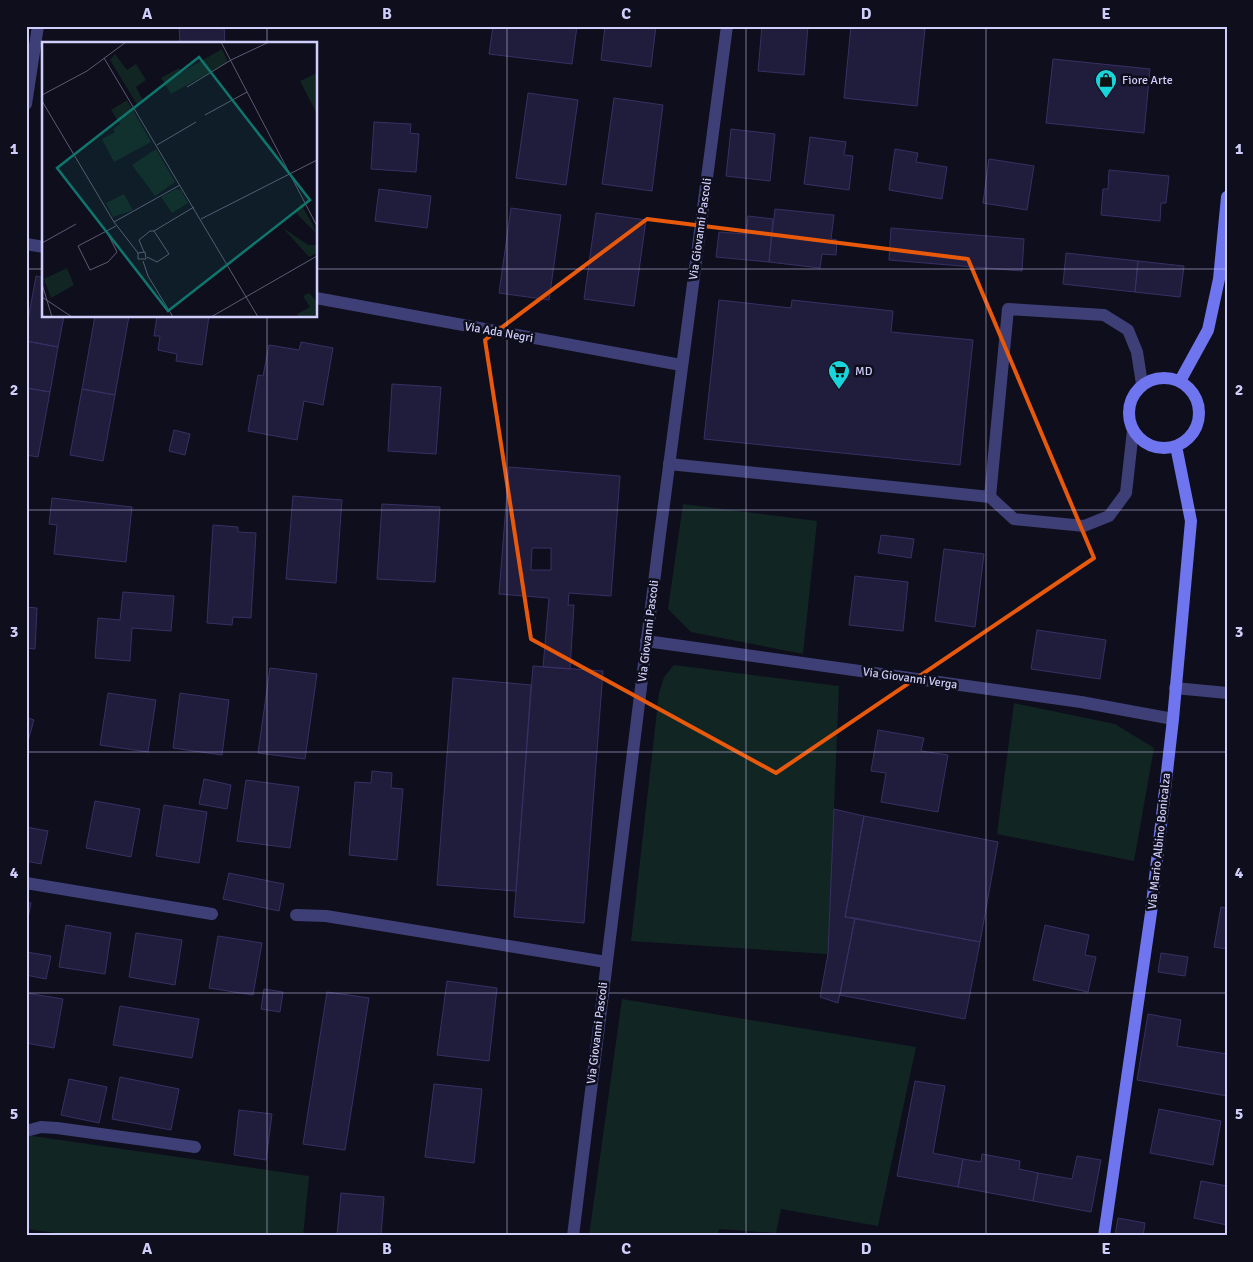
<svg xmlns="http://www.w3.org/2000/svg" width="1253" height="1262" font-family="Signika,sans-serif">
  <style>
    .green { fill: #112523 }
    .building { fill: #201c3b; stroke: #373064; fill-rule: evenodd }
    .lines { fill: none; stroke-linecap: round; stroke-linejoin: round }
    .lane { stroke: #3e3f76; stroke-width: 12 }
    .street { stroke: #3e3f76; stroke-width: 12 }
    .secondary { stroke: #6f75ef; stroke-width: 12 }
    .marked { fill: none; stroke: #e8590c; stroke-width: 4; stroke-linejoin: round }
    .grid { fill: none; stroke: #d0cefa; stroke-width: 1; stroke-opacity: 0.55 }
    .labels { text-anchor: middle; stroke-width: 5; stroke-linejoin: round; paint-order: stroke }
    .poi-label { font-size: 12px; fill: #d0cefa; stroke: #0f0e1c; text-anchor: start }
    .street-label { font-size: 12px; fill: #d0cefa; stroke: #0f0e1c }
    .inset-road { fill: none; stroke: #5c5b75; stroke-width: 1 }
    .view { fill: #0f766e; fill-opacity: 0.15; stroke: #0f766e; stroke-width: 2.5 }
    .inset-edge { fill: none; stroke: #d0cefa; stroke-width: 2.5 }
    .neatline { fill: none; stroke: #d0cefa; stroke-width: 2 }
    .grid-label { font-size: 16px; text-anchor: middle; font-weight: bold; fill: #d0cefa }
  </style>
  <rect width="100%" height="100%" fill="#0f0e1c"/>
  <!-- green -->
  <path class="green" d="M683,504L817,521L803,654L691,632L668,609Z
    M674,665L839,686L828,954L631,941L659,693L664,677Z
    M1014,703L1115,724L1154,748L1134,861L997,834Z
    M622,999L916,1047L878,1226L781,1209L776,1233L719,1229L718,1236H589Z
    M26,1135L309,1176L303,1236H78L26,1229Z"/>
  <!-- building -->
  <path class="building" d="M179,26H224L225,44H180Z
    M493,26H577L572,64L489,54Z
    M605,26H656L651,67L601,60Z
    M762,26H808L804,75L758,71Z
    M851,26H899L925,29L917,106L844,98Z
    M1053,59L1150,69L1144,133L1046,123Z
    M528,93L578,100L566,185L516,178Z
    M614,98L663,105L652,191L602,184Z
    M374,122L411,124L410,133L419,134L416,172L371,169Z
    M731,129L775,134L770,181L726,176Z
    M810,137L846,142L844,155L853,156L849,190L804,184Z
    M895,149L918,153L916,162L947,167L942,199L889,190Z
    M989,159L1034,166L1027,210L983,203Z
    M1109,170L1169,176L1166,203H1161L1160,221L1101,215L1103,189H1108Z
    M379,189L431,196L427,228L375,221Z
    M511,208L561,215L549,300L499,293Z
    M775,209L834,215L831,239L837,240L836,255L822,254L820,268L769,262Z
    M596,213L646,220L634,306L584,299Z
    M748,216L773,219L769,262L716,257L719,232L746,234Z
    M891,228L1024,239L1022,271L889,260Z
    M1066,253L1138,261L1135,292L1063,284Z
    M1138,261L1184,266L1180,297L1135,292Z
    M36,276L44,278V316H64L58,347L26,341V331Z
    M719,300L791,308L792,300L893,311L891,332L973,340L960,465L704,439Z
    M95,316H129L115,395L82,389Z
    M157,316H209L202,365L176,361L177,354L158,350L160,336H154Z
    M26,341L58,347L50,392L26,388Z
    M301,342L333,348L323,405L304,401L297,440L248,431L258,375L263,376L269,345L299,350Z
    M392,384L441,387L436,454L388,451Z
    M26,388L50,392L38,457L26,455Z
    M82,389L115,395L103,461L70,455Z
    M174,430L190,434L185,455L169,451Z
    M509,467L620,476L611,596L569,593L568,605H574L570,669L543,667L549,598L499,594ZM532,548H551V570H531Z
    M293,496L342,500L336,583L286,579Z
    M52,498L132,507L126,562L54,554L57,525L49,524Z
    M382,504L440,507L435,582L377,579Z
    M213,525L238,527V532L256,533L251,618L233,617L232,625L207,623Z
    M881,535L914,539L911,558L878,553Z
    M944,549L984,554L975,627L935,621Z
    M855,576L908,582L903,631L849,625Z
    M123,592L174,596L171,631L132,628L130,661L95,658L98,618L120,620Z
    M26,607L37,608L35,649L26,648Z
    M1037,630L1106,640L1100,679L1031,669Z
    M533,666L603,671L584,923L514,917Z
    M270,668L317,674L305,759L258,753Z
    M453,678L531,685L516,891L437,885Z
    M108,693L156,700L148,752L100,745Z
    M180,693L229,700L222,755L173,748Z
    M26,717L34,720L26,748Z
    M878,730L924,738L921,751L948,755L938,812L881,802L886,773L871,771Z
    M372,771L392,773L391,788L403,789L397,860L349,855L355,782L371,783Z
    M204,779L231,785L227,809L199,804Z
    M246,780L299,787L290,848L237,841Z
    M95,801L140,809L131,857L86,848Z
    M164,805L207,812L199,863L156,856Z
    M834,809L864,816L845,917L855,918L838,1003L820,997L828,954Z
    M864,816L998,842L980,942L845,917Z
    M26,827L48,831L41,864L26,861Z
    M229,873L284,884L279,911L223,899Z
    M26,902L31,903L26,929Z
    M1221,907L1227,908V949L1214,947Z
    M855,918L980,942L965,1019L840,995Z
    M66,925L111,933L105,974L59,967Z
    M1045,925L1089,935L1085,955L1096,957L1088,992L1033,980Z
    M136,933L182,940L175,985L129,977Z
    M218,936L262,943L253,995L209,988Z
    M26,952L51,956L46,979L26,975Z
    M1161,953L1188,957L1185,976L1158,972Z
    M447,981L497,988L489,1061L437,1055Z
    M264,989L283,992L280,1012L261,1009Z
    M327,992L369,998L345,1150L303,1144Z
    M26,993L63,999L54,1048L26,1043Z
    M120,1006L199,1019L192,1058L113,1045Z
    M1148,1014L1181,1020L1177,1046L1227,1054V1096L1137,1080Z
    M120,1077L179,1089L171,1130L112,1119Z
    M69,1079L107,1087L99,1123L61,1115Z
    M915,1081L945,1086L933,1153L963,1159L958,1187L897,1176Z
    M434,1084L482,1089L474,1163L425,1157Z
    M1159,1109L1221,1121L1213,1165L1150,1153Z
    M239,1110L272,1114L266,1160L234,1155Z
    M982,1154L1020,1161L1019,1169L1038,1173L1033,1201L958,1187L963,1159L981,1162Z
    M1077,1156L1101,1160L1091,1212L1033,1201L1038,1173L1072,1179Z
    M1201,1181L1227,1186V1225L1194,1218Z
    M341,1193L384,1197L381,1236H337Z
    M1118,1218L1145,1223L1143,1236H1115Z"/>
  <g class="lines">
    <!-- lane -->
    <path class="lane" d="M1133,430L1126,493L1109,516L1084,526L1014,519L990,497L1008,309L1104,315L1128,330L1137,352L1142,384
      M669,464L990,497
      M1175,688L1227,693"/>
    <!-- street -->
    <path class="street" d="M26,104L38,26
      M26,244L44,247
      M316,298L681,365
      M646,641L1081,702L1173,719
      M26,883L212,914
      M296,915L326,916L606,962
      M26,1131L41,1127L57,1128L195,1147
      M573,1236C622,832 672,429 727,26"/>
    <!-- secondary -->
    <path class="secondary" d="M1129 413a35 35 0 1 1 70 0a35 35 0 1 1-70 0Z
      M1180,381L1208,330L1219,279L1227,197
      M1104,1236L1151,913L1173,719L1191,521L1176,446"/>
  </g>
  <!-- marked area -->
  <path class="marked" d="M647,219L968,259L1094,558L776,773L531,639L485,340Z"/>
  <!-- grid -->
  <path class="grid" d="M267,26V44M507,26V1236M746,26V1236M986,26V1236M26,269H44M316,269H1227M267,316V1236M26,510H1227M26,752H1227M26,993H1227"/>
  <!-- icons -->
  <defs>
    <g id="shop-pin" transform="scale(1.125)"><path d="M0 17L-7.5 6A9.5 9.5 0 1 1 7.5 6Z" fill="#18d4db" stroke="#0f0e1c"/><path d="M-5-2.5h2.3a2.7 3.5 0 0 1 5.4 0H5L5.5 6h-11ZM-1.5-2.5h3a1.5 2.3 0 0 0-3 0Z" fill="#111"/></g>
    <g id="supermarket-pin" transform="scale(1.125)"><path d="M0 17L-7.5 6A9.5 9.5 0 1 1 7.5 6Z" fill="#18d4db" stroke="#0f0e1c"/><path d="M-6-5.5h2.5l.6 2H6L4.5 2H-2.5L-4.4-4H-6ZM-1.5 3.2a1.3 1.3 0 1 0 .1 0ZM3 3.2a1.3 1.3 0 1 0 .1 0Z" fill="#111"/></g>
  </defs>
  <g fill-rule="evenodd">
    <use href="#shop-pin" x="1106" y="80"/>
    <use href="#supermarket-pin" x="839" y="371"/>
  </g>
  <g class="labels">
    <!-- poi labels -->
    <g class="poi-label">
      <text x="1122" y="84">Fiore Arte</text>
      <text x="855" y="375">MD</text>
    </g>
    <!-- street labels -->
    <g class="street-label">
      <text transform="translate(700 229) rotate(-82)" y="4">Via Giovanni Pascoli</text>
      <text transform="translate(499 332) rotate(10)" y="4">Via Ada Negri</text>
      <text transform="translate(648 631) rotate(-83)" y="4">Via Giovanni Pascoli</text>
      <text transform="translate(910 678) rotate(8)" y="4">Via Giovanni Verga</text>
      <text transform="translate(1159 841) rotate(-84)" y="4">Via Mario Albino Bonicalza</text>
      <text transform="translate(597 1033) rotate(-83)" y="4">Via Giovanni Pascoli</text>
    </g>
  </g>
  <!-- overview -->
  <g transform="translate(42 42)">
    <rect width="275" height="275" fill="#0f0e1c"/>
    <path d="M180,7L186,20L129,52L119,36L137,26L140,30ZM73,12L85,28L94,22L104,38L94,45L102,60L96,64L68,18ZM275,31V72L258,39ZM85,58L109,100L72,120L60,97L73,90L71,87L78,82L69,68ZM114,107L133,140L113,154L90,123ZM134,147L139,148L146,161L130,171L119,155ZM82,152L91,168L71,175L64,161ZM259,162L271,183L274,191L256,173L254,169ZM240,185L266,203H275V211L267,215ZM25,226L32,243L9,256L2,237ZM267,251L275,260V275H257L255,272L268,265L261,254Z" fill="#112523"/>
    <path class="inset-road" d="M179,0L275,184M62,16L216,275M145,45L189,18L227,0M0,53L45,29L84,0M0,59L72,180L96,211V217H104L103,210L96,211M163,73L205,50M115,103L154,80M159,177L275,118M72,180L138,143M112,189L152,165M65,190L75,210L66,220L48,228L36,204L74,184M0,201L34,182M102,210L97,198L108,189H112L127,212L115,220L105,215M101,219L106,234L131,275M0,242L10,275M0,255L30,275M169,275L275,214"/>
    <path class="view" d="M157,15L268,158L126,269L15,126Z"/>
    <rect width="275" height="275" class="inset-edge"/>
  </g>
  <!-- border -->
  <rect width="1253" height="1262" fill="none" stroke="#0f0e1c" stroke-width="55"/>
  <rect x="28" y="28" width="1198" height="1206" class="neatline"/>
  <g class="grid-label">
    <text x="147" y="19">A</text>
    <text x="387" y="19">B</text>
    <text x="626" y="19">C</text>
    <text x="866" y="19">D</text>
    <text x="1106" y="19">E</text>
    <text x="14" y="154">1</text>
    <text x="1239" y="154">1</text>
    <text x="14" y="395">2</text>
    <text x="1239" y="395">2</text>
    <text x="14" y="637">3</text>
    <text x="1239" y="637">3</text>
    <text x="14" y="878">4</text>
    <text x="1239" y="878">4</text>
    <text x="14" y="1119">5</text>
    <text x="1239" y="1119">5</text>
    <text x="147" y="1254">A</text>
    <text x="387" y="1254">B</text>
    <text x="626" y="1254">C</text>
    <text x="866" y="1254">D</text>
    <text x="1106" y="1254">E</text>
  </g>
</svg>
